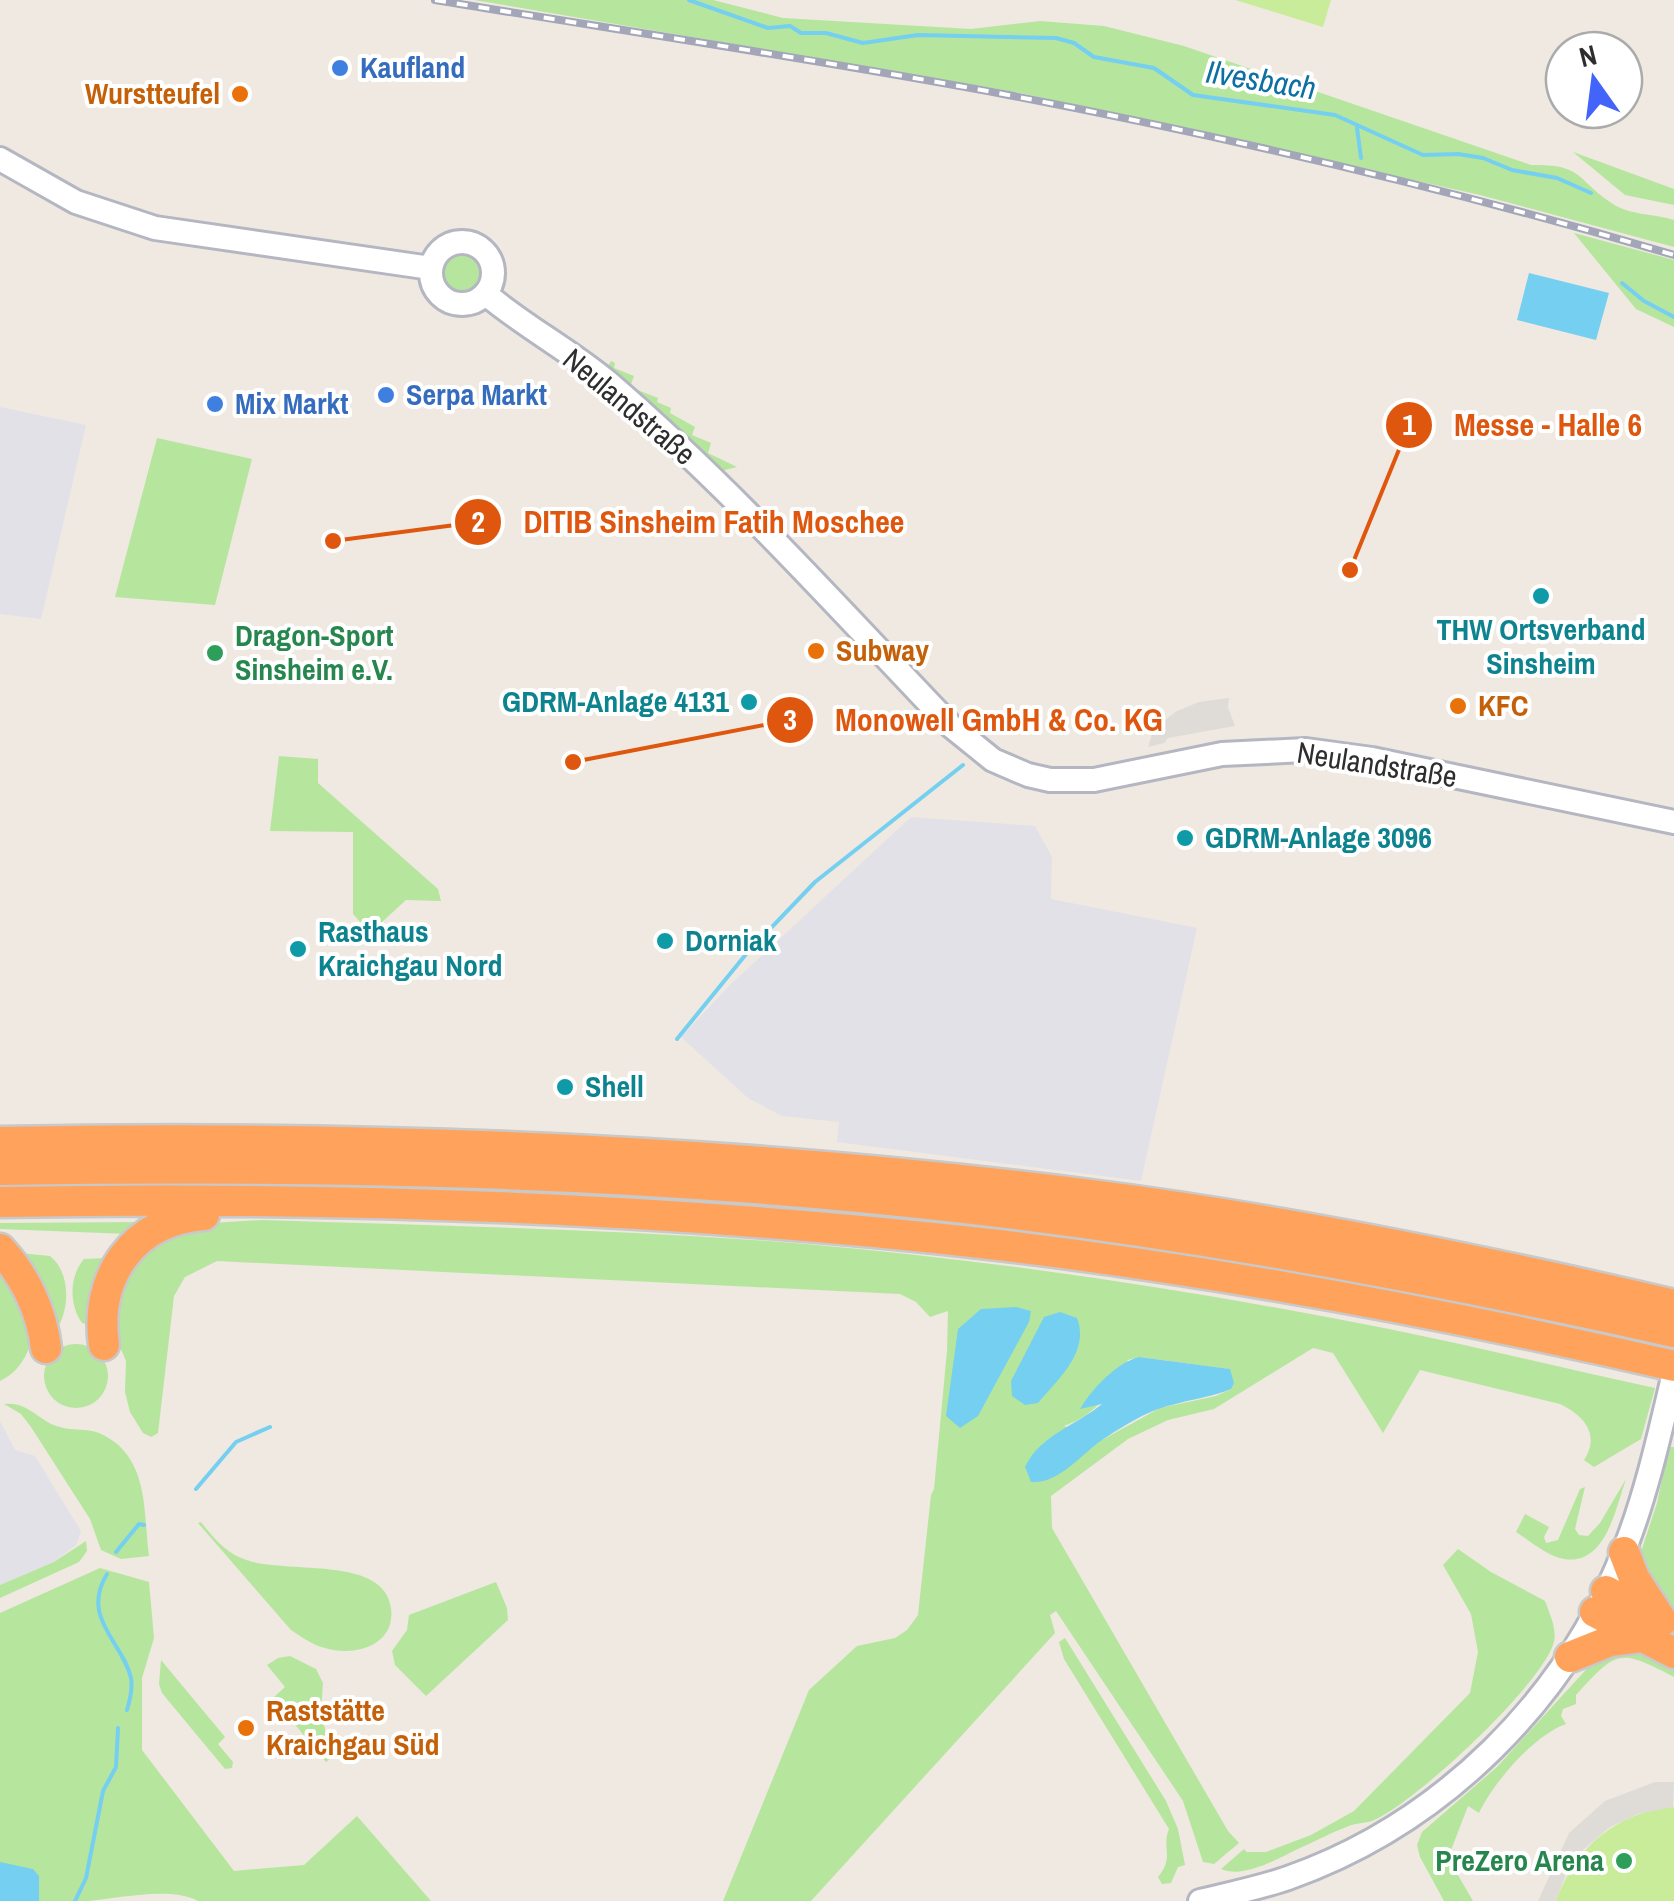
<svg xmlns="http://www.w3.org/2000/svg" width="1674" height="1901" font-family="'Archivo Narrow',sans-serif">
  <style>
    .industrial { fill: #e3e1e8 }
    .green { fill: #b6e59e; fill-rule: evenodd }
    .pitch { fill: #c9ec9a }
    .plaza { fill: #dfdcd8 }
    .water { fill: #75cff0 }
    .lines { fill: none; stroke-linecap: round; stroke-linejoin: round }
    .stream { stroke: #75cff0; stroke-width: 4 }
    .secondary-casing { stroke: #b4b7c1; stroke-width: 28 }
    .highway-casing { stroke: #c9c9c9; stroke-width: 35 }
    .secondary { stroke: #fff; stroke-width: 22 }
    .highway { stroke: #ffa35c; stroke-width: 30 }
    .rail-casing { stroke: #a3a6b8; stroke-width: 8 }
    .rail { stroke: #fff; stroke-width: 4; stroke-dasharray: 11; stroke-linecap: butt }
    .shop-dot { fill: #3f7fe0; stroke: #fff; stroke-width: 4 }
    .food-dot { fill: #e8710a; stroke: #fff; stroke-width: 4 }
    .culture-dot { fill: #0f9aa8; stroke: #fff; stroke-width: 4 }
    .leisure-dot { fill: #2e9e5b; stroke: #fff; stroke-width: 4 }
    .labels { text-anchor: middle; stroke-width: 8; stroke-linejoin: round; paint-order: stroke }
    .shop-label { font-size: 30px; font-weight: bold; fill: #366cbe; stroke: #fff; text-anchor: start }
    .food-label { font-size: 30px; font-weight: bold; fill: #c56008; stroke: #fff; text-anchor: start }
    .street-label { font-size: 30px; fill: #2e2e2e; stroke: #fff }
    .culture-label { font-size: 30px; font-weight: bold; fill: #0d838f; stroke: #fff; text-anchor: start }
    .leisure-label { font-size: 30px; font-weight: bold; fill: #27864d; stroke: #fff; text-anchor: start }
    .water-label { font-size: 32px; font-style: italic; fill: #0d6fa3; stroke: #fff }
    .leader { fill: none; stroke: #df570e; stroke-width: 4 }
    .callout-dot { fill: #df570e; stroke: #fff; stroke-width: 4 }
    .mark-label { font-size: 30px; text-anchor: middle; font-weight: bold; fill: #fff }
    .callout-label { font-size: 32px; text-anchor: middle; font-weight: bold; fill: #df570e; stroke: #fff; stroke-width: 8; stroke-linejoin: round; paint-order: stroke }
  </style>
  <rect width="100%" height="100%" fill="#efe9e1"/>
  <!-- industrial -->
  <path class="industrial" d="M0,407L86,425L41,619L0,614Z
    M911,817L1035,826L1052,857L1051,899L1197,928L1141,1181L837,1142L839,1122L782,1116L748,1098L681,1037L730,985Z
    M0,1421L15,1450L35,1456L81,1531L76,1545L54,1562L0,1585Z"/>
  <!-- green -->
  <path class="green" d="M474,0H713L783,18L971,29L1040,21L1104,26L1184,46L1531,165C1584,164 1575,179 1613,204C1629,215 1656,214 1674,220V247L1480,195L1021,93Z
    M1573,152L1674,189V205L1625,195Z
    M1574,233L1674,260V327L1636,309Z
    M442 273a21 21 0 1 1 42 0a21 21 0 1 1-42 0Z
    M611,361L615,363L614,368L634,376L630,387L658,398L657,402L671,408L670,413L695,427L692,435L711,443L708,453L737,467L721,471L674,425L607,368Z
    M157,438L252,459L215,605L115,597Z
    M279,756L318,759V783L438,889L441,901L406,900L370,933L353,914V832L270,831Z
    M262,1220C443,1226 625,1229 806,1244C1001,1261 1197,1291 1389,1329C1478,1347 1566,1369 1655,1388L1641,1439L1594,1467L1584,1460C1601,1434 1583,1415 1560,1404L1420,1370L1383,1433L1333,1353L1313,1348L1214,1409L1168,1420L1128,1439L1051,1496L1052,1528L1228,1831L1239,1843L1214,1864L1203,1862L1183,1801L1056,1611L1050,1615L1055,1633L811,1901H723L809,1690L857,1646L895,1638L907,1630L918,1615L931,1495L934,1489L947,1351L948,1311L930,1317L916,1302L900,1294L217,1261L185,1277L174,1296L158,1433L151,1437L143,1433L130,1412L125,1392L126,1361L113,1330L120,1279L130,1259L195,1224ZM1139,1357L1229,1369L1231,1389L1216,1396L1160,1408L1102,1440L1064,1426C1099,1414 1110,1391 1128,1360Z
    M143,1222L129,1234L0,1229V1223Z
    M19,1253L50,1256C70,1272 70,1306 58,1327Z
    M108,1258L90,1325L82,1323C69,1305 69,1276 84,1259Z
    M0,1267L35,1330C29,1352 21,1371 0,1381Z
    M44 1376a32 32 0 1 1 64 0a32 32 0 1 1-64 0Z
    M4,1404C29,1401 39,1422 60,1427C73,1431 86,1428 99,1433C150,1455 143,1511 149,1556L121,1559L101,1550L90,1519L31,1427L21,1414Z
    M1669,1447H1674V1610L1663,1604L1638,1561L1657,1503Z
    M1626,1479C1616,1507 1606,1566 1564,1559C1548,1556 1530,1541 1516,1532L1525,1514L1549,1527L1544,1537L1546,1543L1558,1540L1580,1489L1585,1487L1575,1529L1579,1535L1588,1536L1600,1523Z
    M201,1522C212,1536 224,1551 241,1558C281,1576 384,1553 391,1608C396,1646 354,1657 325,1648C312,1645 302,1637 291,1630L198,1523Z
    M86,1541L87,1551L79,1562L0,1598V1585L54,1562Z
    M1458,1549L1491,1572L1545,1601C1550,1615 1558,1630 1553,1645C1538,1688 1414,1804 1372,1821C1365,1823 1356,1823 1349,1826C1332,1832 1316,1841 1300,1848C1278,1858 1245,1879 1221,1869L1244,1849L1247,1852H1266L1311,1835L1354,1811L1470,1693L1478,1652L1471,1614L1443,1565Z
    M100,1568L149,1582L154,1638L142,1678V1750L234,1871L304,1865L357,1816L431,1901H198C169,1886 117,1899 88,1901C59,1901 29,1901 0,1901V1613Z
    M496,1582L507,1608L508,1620L426,1696L395,1665L392,1651L407,1630L409,1615Z
    M1065,1638L1166,1801L1178,1829L1185,1865L1178,1867L1171,1883L1162,1884L1158,1877C1175,1857 1161,1848 1169,1829L1064,1659L1059,1642Z
    M1640,1648L1674,1663V1677C1619,1648 1617,1650 1576,1695V1704L1563,1709L1561,1716L1566,1724C1534,1735 1493,1783 1479,1813L1468,1806L1448,1858L1473,1901H1444L1420,1857L1417,1845L1422,1832L1497,1767L1593,1662L1603,1654Z
    M290,1656L316,1669L323,1683L321,1713L332,1757L326,1762L273,1698L285,1687L267,1665L278,1658Z
    M161,1660L225,1737L218,1744L233,1762L232,1768L225,1769L162,1693L159,1684Z"/>
  <!-- pitch -->
  <path class="pitch" d="M1235,0H1331L1323,27Z
    M1674,1807V1901H1556C1575,1848 1616,1812 1674,1807Z"/>
  <!-- plaza -->
  <path class="plaza" d="M1229,698L1228,707L1235,726L1168,738L1164,743L1148,747L1154,728L1177,711L1199,702Z
    M1655,1782H1674L1673,1807L1638,1814L1610,1827L1584,1849L1566,1874L1556,1901H1538L1569,1833L1605,1801Z"/>
  <!-- water -->
  <path class="water" d="M1529,273L1609,293L1596,340L1517,320Z
    M1016,1307L1031,1311L1029,1322L978,1416L960,1428L946,1416L958,1329L981,1309Z
    M1060,1312L1077,1318C1090,1352 1058,1379 1038,1403L1025,1405L1012,1396L1011,1381L1044,1317Z
    M1139,1357L1230,1369L1234,1383L1231,1389C1212,1397 1192,1399 1172,1405C1148,1410 1122,1427 1102,1440C1080,1455 1059,1484 1031,1482L1025,1467C1040,1435 1077,1425 1102,1404L1080,1409C1092,1389 1116,1363 1139,1357Z
    M0,1862L33,1869L39,1876V1901H0Z"/>
  <g class="lines">
    <!-- stream -->
    <path class="stream" d="M689,0L768,28L790,26L801,33H826L863,43L918,35L1056,38L1074,43L1094,57L1154,68L1193,95L1335,115L1423,155L1458,154L1483,158L1512,170L1557,178L1591,193
      M1357,128L1361,158
      M1622,283L1644,301L1674,317
      M677,1039L747,953L815,882L963,765
      M196,1489L236,1442L270,1427
      M116,1552L139,1524L144,1525
      M107,1574C80,1618 123,1642 131,1678C133,1689 130,1700 127,1710
      M75,1901L86,1878L103,1791L116,1767L118,1728"/>
    <!-- secondary casing -->
    <g class="secondary-casing">
      <path id="secondary" d="M0,159L76,202L155,228L431,268
        M431 273a31 31 0 1 1 62 0a31 31 0 1 1-62 0Z
        M486,294C525,327 571,351 610,384C732,489 840,610 951,726L993,760L1028,775L1050,780H1094L1222,754L1306,750L1372,759L1674,822
        M1200,1901C1229,1894 1259,1888 1288,1878C1441,1824 1567,1700 1625,1548C1647,1492 1660,1432 1674,1373"/>
    </g>
    <!-- highway casing -->
    <g class="highway-casing">
      <path id="highway" d="M0,1142C364,1135 730,1149 1091,1195C1287,1220 1482,1260 1674,1305
        M0,1170C319,1165 639,1171 956,1207C1198,1234 1437,1279 1674,1332
        M0,1202C331,1196 661,1207 990,1244C1220,1271 1448,1314 1674,1366
        M0,1249C25,1276 42,1312 46,1348
        M104,1345C94,1276 134,1220 204,1215
        M1624,1552L1634,1578L1662,1621
        M1606,1591L1657,1618
        M1595,1612L1674,1653
        M1570,1657L1610,1641L1641,1637"/>
    </g>
    <!-- secondary -->
    <use href="#secondary" class="secondary"/>
    <!-- highway -->
    <use href="#highway" class="highway"/>
    <!-- rail casing -->
    <g class="rail-casing">
      <path id="rail" d="M435,0C625,31 815,59 1003,94C1229,137 1454,190 1674,255"/>
    </g>
    <!-- rail -->
    <use href="#rail" class="rail"/>
  </g>
  <!-- markers -->
  <g class="shop-dot">
    <circle cx="340" cy="68" r="10"/>
    <circle cx="386" cy="395" r="10"/>
    <circle cx="215" cy="404" r="10"/>
  </g>
  <g class="food-dot">
    <circle cx="240" cy="94" r="10"/>
    <circle cx="816" cy="651" r="10"/>
    <circle cx="1458" cy="706" r="10"/>
    <circle cx="246" cy="1728" r="10"/>
  </g>
  <g class="culture-dot">
    <circle cx="1541" cy="596" r="10"/>
    <circle cx="749" cy="702" r="10"/>
    <circle cx="1185" cy="838" r="10"/>
    <circle cx="665" cy="941" r="10"/>
    <circle cx="298" cy="949" r="10"/>
    <circle cx="565" cy="1087" r="10"/>
  </g>
  <g class="leisure-dot">
    <circle cx="215" cy="653" r="10"/>
    <circle cx="1624" cy="1861" r="10"/>
  </g>
  <g class="labels">
    <!-- shop labels -->
    <g class="shop-label">
      <text x="360" y="78">Kaufland</text>
      <text x="406" y="405">Serpa Markt</text>
      <text x="235" y="414">Mix Markt</text>
    </g>
    <!-- food labels -->
    <g class="food-label">
      <text x="220" y="104" text-anchor="end">Wurstteufel</text>
      <text x="836" y="661">Subway</text>
      <text x="1478" y="716">KFC</text>
      <text x="266" y="1721">Raststätte<tspan x="266" dy="34">Kraichgau Süd</tspan></text>
    </g>
    <!-- street labels -->
    <g class="street-label">
      <text transform="translate(629 407) rotate(40)" y="10">Neulandstraße</text>
      <text transform="translate(1377 765) rotate(9)" y="10">Neulandstraße</text>
    </g>
    <!-- culture labels -->
    <g class="culture-label">
      <text x="1541" y="640" text-anchor="middle">THW Ortsverband<tspan x="1541" dy="34">Sinsheim</tspan></text>
      <text x="729" y="712" text-anchor="end">GDRM-Anlage 4131</text>
      <text x="1205" y="848">GDRM-Anlage 3096</text>
      <text x="318" y="942">Rasthaus<tspan x="318" dy="34">Kraichgau Nord</tspan></text>
      <text x="685" y="951">Dorniak</text>
      <text x="585" y="1097">Shell</text>
    </g>
    <!-- leisure labels -->
    <g class="leisure-label">
      <text x="235" y="646">Dragon-Sport<tspan x="235" dy="34">Sinsheim e.V.</tspan></text>
      <text x="1604" y="1871" text-anchor="end">PreZero Arena</text>
    </g>
    <!-- water labels -->
    <g class="water-label">
      <text transform="translate(1261 80) rotate(9)" y="11">Ilvesbach</text>
    </g>
  </g>
  <!-- callouts -->
  <path class="leader" d="M1350 570L1409 425M333 541L478 522M573 762L790 720"/>
  <g class="callout-dot">
    <circle cx="1350" cy="570" r="10"/>
    <circle cx="333" cy="541" r="10"/>
    <circle cx="573" cy="762" r="10"/>
    <circle cx="1409" cy="425" r="25"/>
    <circle cx="478" cy="522" r="25"/>
    <circle cx="790" cy="720" r="25"/>
  </g>
  <g class="mark-label">
    <text x="1409" y="435">1</text>
    <text x="478" y="532">2</text>
    <text x="790" y="730">3</text>
  </g>
  <g class="callout-label">
    <text x="1548" y="436">Messe - Halle 6</text>
    <text x="714" y="533">DITIB Sinsheim Fatih Moschee</text>
    <text x="999" y="731">Monowell GmbH &amp; Co. KG</text>
  </g>
  <!-- north arrow -->
  <g transform="translate(1594 80) rotate(346)"><circle r="48" fill="#ffffff" stroke="#ababab" stroke-width="2.5"/>
  <path d="M0-8L18 38L0 25L-18 38Z" fill="#4264fb"/>
  <text y="-15" font-size="28" font-weight="bold" text-anchor="middle" fill="#2e2e2e">N</text>
  </g>
</svg>
